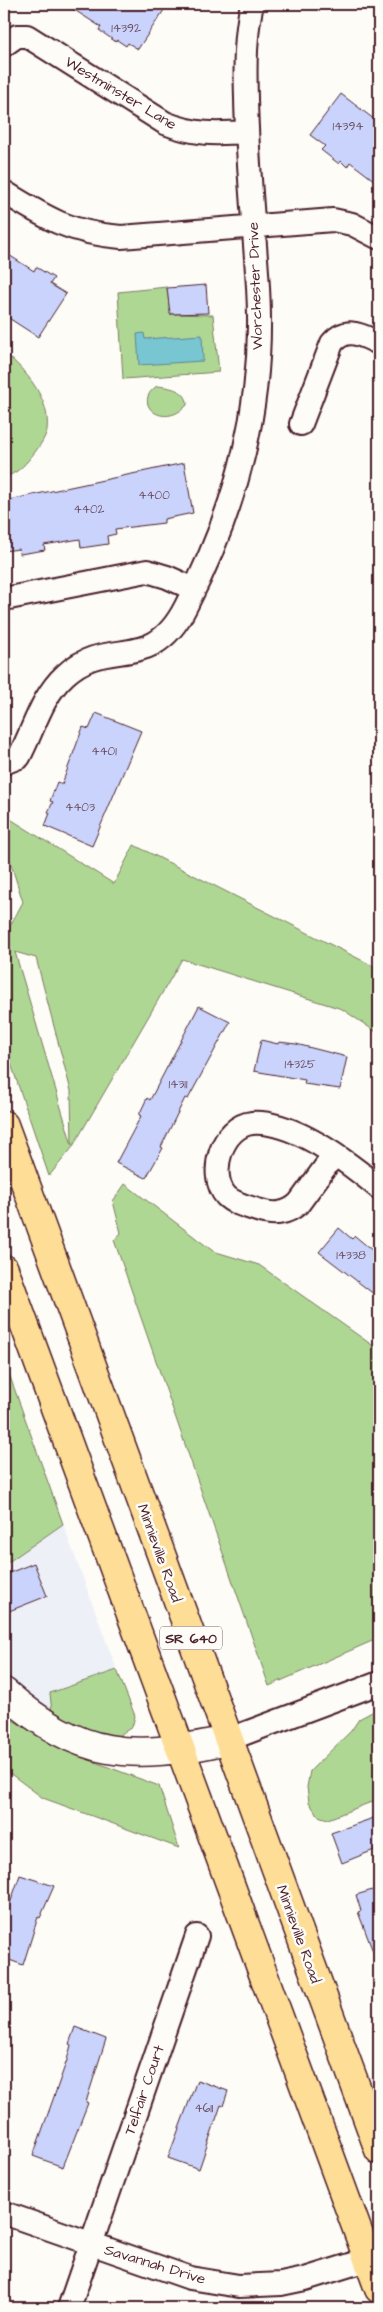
<svg xmlns="http://www.w3.org/2000/svg" width="383" height="2312" font-family="'Architects Daughter',sans-serif">
  <style>
    .built { fill: #eef0f8 }
    .green { fill: #afd794; stroke: #7c7b60; fill-rule: evenodd }
    .water { fill: #77c6d2; stroke: #65838f }
    .building { fill: #cad3fb; stroke: #4a1f2b }
    .lines { fill: none; stroke-linecap: round; stroke-linejoin: round }
    .street-casing { stroke: #4a1f2b; stroke-width: 26 }
    .secondary-casing { stroke: #4a1f2b; stroke-width: 31 }
    .primary-casing { stroke: #4a1f2b; stroke-width: 31 }
    .street { stroke: #fdfcf7; stroke-width: 22 }
    .secondary { stroke: #fdfcf7; stroke-width: 28 }
    .primary { stroke: #fedd96; stroke-width: 28 }
    .labels { text-anchor: middle; stroke-width: 5; stroke-linejoin: round; paint-order: stroke }
    .number-label { font-size: 12px; fill: #6a4c5f }
    .shield { fill: #fdfcf7; stroke: #806168; stroke-width: 1 }
    .shield-label { font-size: 14px; font-weight: bold; fill: #4a1f2b }
    .street-label { font-size: 15px; fill: #4a1f2b; stroke: #fdfcf7 }
  </style>
  <rect width="100%" height="100%" fill="#fdfcf7"/>
  <filter id="ink" filterUnits="userSpaceOnUse"><feTurbulence type="fractalNoise" baseFrequency=".02" numOctaves="2"/><feDisplacementMap in="SourceGraphic" scale="10" xChannelSelector="R" yChannelSelector="G"/><feConvolveMatrix kernelMatrix="1 2 1 2 8 2 1 2 1" color-interpolation-filters="sRGB"/></filter>
  <g filter="url(#ink)">
    <!-- built -->
    <path class="built" d="M63,1524L117,1670L50,1693L52,1713L4,1675V1565Z"/>
    <!-- green -->
    <path class="green" d="M167,287L170,314L213,315L219,372L123,379L118,292Z
      M4,352C25,370 51,399 47,430C45,439 37,450 31,457C24,466 16,474 4,477Z
      M157,386C169,387 188,390 187,405C163,431 131,403 157,386Z
      M4,815L114,884L134,845L379,969V1034L342,1009L182,959L72,1148L49,1176L4,1043V932L6,933L23,902L4,842ZM15,952L36,958L71,1091L72,1145Z
      M125,1184L213,1251L259,1265L379,1350V1638L269,1686L114,1240L121,1233L113,1201Z
      M4,1360L63,1524L4,1565Z
      M117,1670L135,1716L132,1727L118,1736L90,1731L52,1713L50,1693Z
      M372,1712H379V1799L328,1819L318,1816L309,1802L307,1787L310,1771L351,1731L359,1719Z
      M4,1715L63,1750L159,1786L179,1848L43,1798L4,1769Z"/>
    <!-- water -->
    <path class="water" d="M144,333L145,339L202,335L203,361L139,365L137,334Z"/>
    <!-- building -->
    <path class="building" d="M65,4H168L138,49L128,43L126,46L117,40L116,42L99,30L101,27Z
      M341,94L379,123V184L350,162L347,167L341,161L339,164L321,150L325,146L310,135Z
      M4,252L34,271L36,267L54,278L50,284L66,294L38,337L4,315Z
      M206,285L208,313L170,314L167,288Z
      M184,463L193,513L164,519V523L115,529L116,534L107,536L108,544L81,548L80,539L44,545L45,550L20,554L19,549L4,551V501Z
      M96,713L141,731L92,846L45,826L50,813L48,812L53,802L50,801L57,782L62,784L83,727L89,729Z
      M199,1006L230,1022L188,1099L185,1098L161,1147L163,1148L146,1178L116,1163L141,1116L139,1115L147,1098L150,1100Z
      M261,1040L278,1044L279,1042L296,1044L347,1057L340,1089L304,1084L305,1080L254,1071Z
      M339,1228L352,1239L355,1236L379,1256V1298L319,1252Z
      M34,1563L47,1596L4,1613V1575Z
      M379,1816V1848L342,1863L331,1833Z
      M20,1875L54,1886L40,1918L38,1917L23,1965L4,1958V1921Z
      M379,1888V1962H377L358,1912L361,1911L356,1895Z
      M75,2027L106,2039L86,2102L88,2103L63,2167L33,2156L67,2060L71,2045L69,2044Z
      M197,2080L228,2091L223,2106L221,2105L199,2169L168,2158Z"/>
    <g class="lines">
      <!-- street casing -->
      <g class="street-casing">
        <path id="street" d="M4,45L17,36H27L165,123C195,135 215,134 246,132
          M4,192C46,218 70,233 121,237L333,220L352,224L379,238
          M301,424L332,343C347,326 361,335 379,343
          M4,599L147,571L167,577L194,589
          M4,763L19,757C34,729 41,697 65,675C109,634 151,676 186,606C238,505 265,402 258,287C254,224 247,161 246,98C245,66 245,35 252,4
          M334,1155L299,1203C286,1215 273,1215 257,1210C246,1206 234,1204 226,1196C207,1174 222,1126 252,1123C293,1120 349,1163 379,1188
          M227,1740L379,1683
          M4,2213L190,2278L239,2286L281,2284L305,2279L379,2256
          M69,2308L197,1936"/>
      </g>
      <!-- secondary casing -->
      <g class="secondary-casing">
        <path id="secondary" d="M4,1692C81,1759 130,1761 227,1740"/>
      </g>
      <!-- primary casing -->
      <g class="primary-casing">
        <path id="primary" d="M4,1125L379,2150
          M4,1269L379,2289"/>
      </g>
      <!-- street -->
      <use href="#street" class="street"/>
      <!-- secondary -->
      <use href="#secondary" class="secondary"/>
      <!-- primary -->
      <use href="#primary" class="primary"/>
    </g>
  </g>
  <g class="labels">
    <!-- number labels -->
    <g class="number-label">
      <text x="126" y="32">14392</text>
      <text x="348" y="130">14394</text>
      <text x="154" y="499">4400</text>
      <text x="89" y="513">4402</text>
      <text x="104" y="755">4401</text>
      <text x="80" y="811">4403</text>
      <text x="300" y="1068">14325</text>
      <text x="178" y="1088">14311</text>
      <text x="351" y="1259">14338</text>
      <text x="204" y="2112">4611</text>
    </g>
    <!-- shield labels -->
    <rect class="shield" x="160" y="1626.5" width="62" height="23" rx="4"/>
    <g class="shield-label">
      <text x="191" y="1643">SR 640</text>
    </g>
    <!-- street labels -->
    <g class="street-label">
      <text transform="translate(121 93) rotate(31)" y="5">Westminster Lane</text>
      <text transform="translate(255 286) rotate(-92)" y="5">Worchester Drive</text>
      <text transform="translate(160 1553) rotate(70)" y="5">Minnieville Road</text>
      <text transform="translate(299 1934) rotate(70)" y="5">Minnieville Road</text>
      <text transform="translate(144 2090) rotate(-71)" y="5">Telfair Court</text>
      <text transform="translate(155 2264) rotate(17)" y="5">Savannah Drive</text>
    </g>
  </g>
  <!-- margin -->
  <rect width="383" height="2312" fill="none" stroke="#fdfcf7" stroke-width="20"/>
  <rect x="10" y="10" width="363" height="2292" fill="none" stroke="#4a1f2b" stroke-width="2" filter="url(#ink)"/>
</svg>
